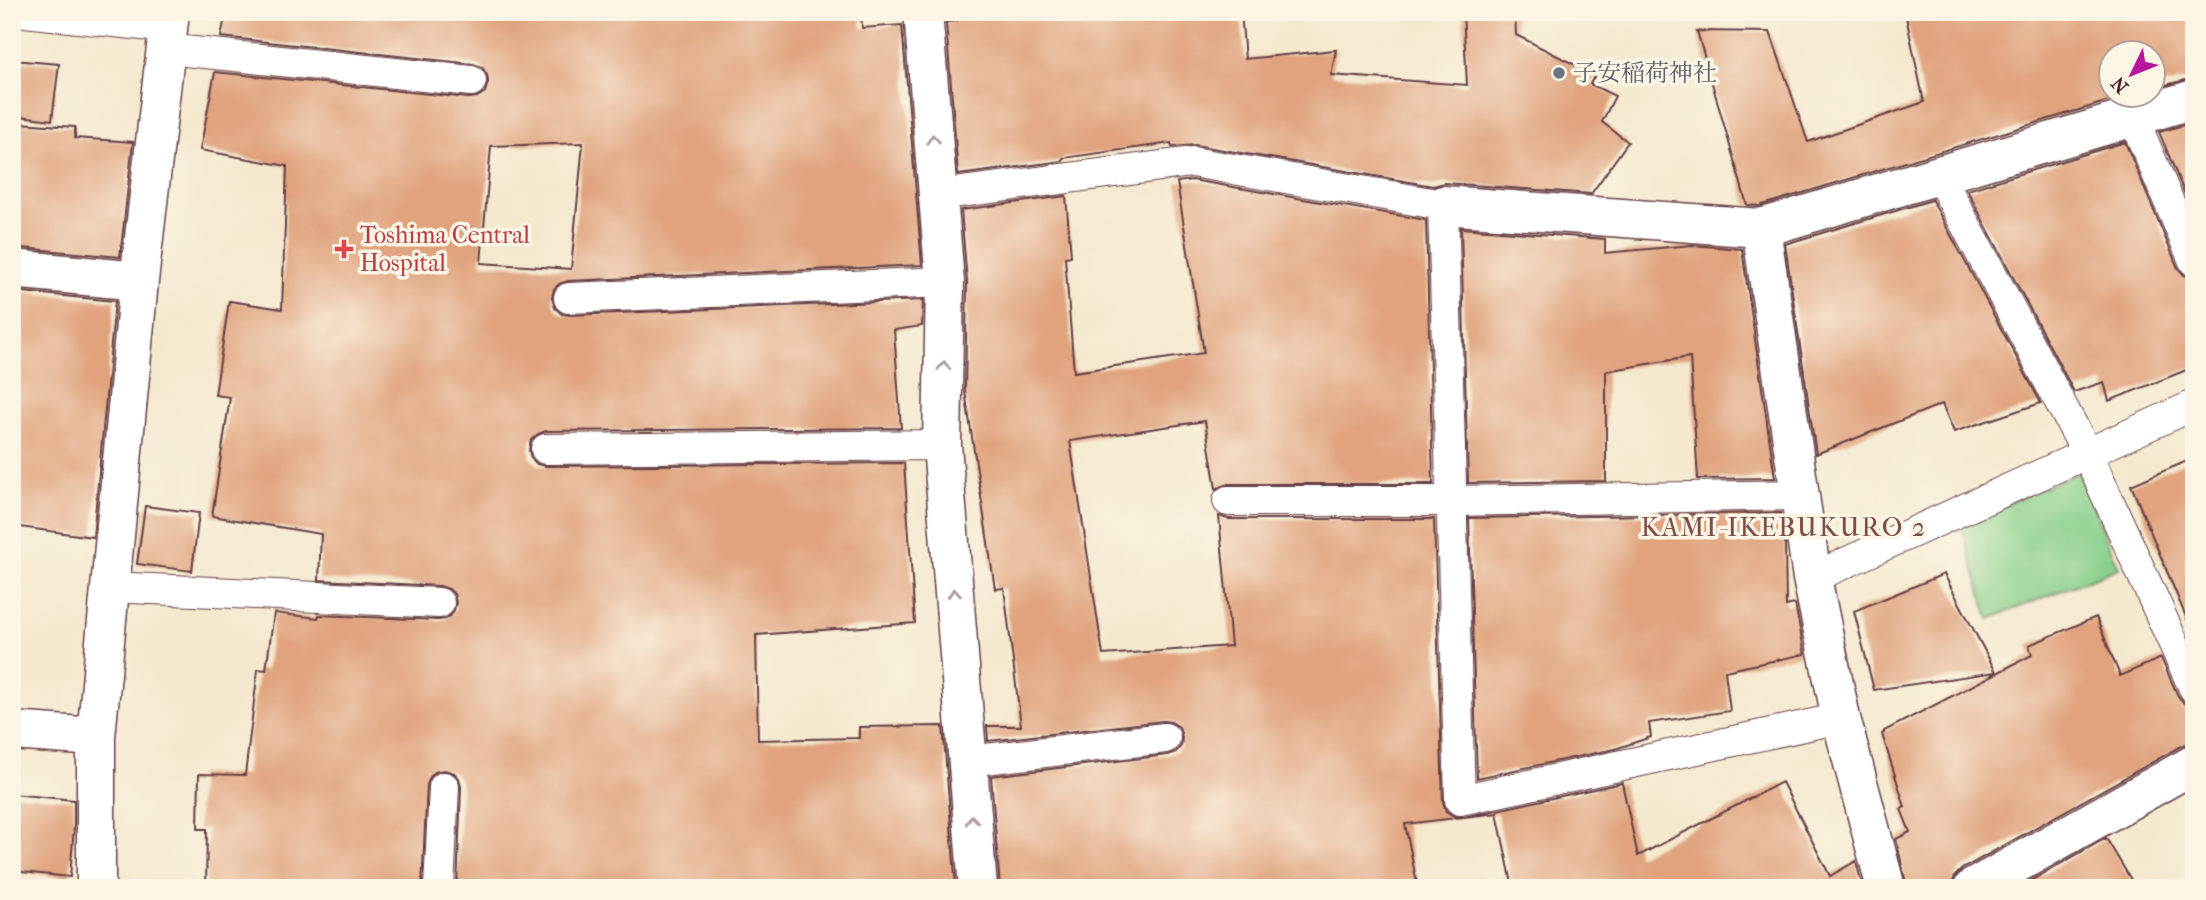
<svg xmlns="http://www.w3.org/2000/svg" width="2206" height="900" font-family="'IM FELL French Canon','Noto Serif JP',serif">
  <style>
    .green { fill: #88d08b; stroke: #69785b; stroke-width: 2 }
    .building { fill: #e0a37d; fill-rule: evenodd }
    .lines { fill: none; stroke-linecap: round; stroke-linejoin: round }
    .service-casing { stroke: #643d44; stroke-width: 32 }
    .minor-casing { stroke: #643d44; stroke-width: 41 }
    .service { stroke: #fff; stroke-width: 30 }
    .minor { stroke: #fff; stroke-width: 38 }
    .oneway { stroke: #ae9aa0 }
    .worship-dot { fill: #6b7280; stroke: #fcf5e5; stroke-width: 2.5 }
    .health-dot { fill: #e0444e; stroke: #fcf5e5; stroke-width: 2.5 }
    .labels { text-anchor: middle; stroke-width: 7; stroke-linejoin: round; paint-order: stroke }
    .worship-label { font-size: 24px; fill: #5b616d; stroke: #fcf5e5; text-anchor: start }
    .health-label { font-size: 24px; fill: #be3a42; stroke: #fcf5e5; text-anchor: start }
    .neighbourhood-label { font-size: 26px; letter-spacing: 2px; fill: #7e4d48; stroke: #fcf5e5 }
  </style>
  <rect width="100%" height="100%" fill="#fcf5e5"/>
  <filter id="ink" filterUnits="userSpaceOnUse"><feTurbulence type="fractalNoise" baseFrequency=".0143" numOctaves="2"/><feDisplacementMap in="SourceGraphic" scale="14" xChannelSelector="R" yChannelSelector="G"/><feConvolveMatrix kernelMatrix="1 2 1 2 8 2 1 2 1" color-interpolation-filters="sRGB"/></filter>
  <filter id="wash" filterUnits="userSpaceOnUse"><feTurbulence type="fractalNoise" baseFrequency=".00686" numOctaves="4" result="noise"/><feDisplacementMap in="SourceGraphic" scale="28" xChannelSelector="R" yChannelSelector="G"/><feGaussianBlur stdDeviation="1.57" result="paint"/><feColorMatrix in="noise" values="0 0 0 0 0 0 0 0 0 0 0 0 0 0 0 0 0 1.4 0 .05"/><feComposite in="paint" operator="in"/></filter>
  <g filter="url(#wash)">
    <rect width="100%" height="100%" fill="#f4e9cf"/>
    <!-- green -->
    <path class="green" d="M2078,472L2119,568L1989,619L1961,525Z"/>
    <g id="blocks">
      <!-- building -->
      <path class="building" d="M226,12H861L862,28L902,25L922,265L568,281L559,284L554,289L552,298L555,308L562,314L570,315L923,300L922,326L894,330L901,428L546,431L538,434L531,440L529,450L531,458L537,464L546,466L904,463L915,623L756,635L758,740L859,738V727L943,726L956,888H457L461,787L459,778L454,773L444,770L435,772L430,777L427,785L422,888H206L207,829H198L199,774L245,775L258,669L266,670L274,613L318,618L319,615L438,620L446,619L453,613L456,603L454,594L449,589L440,586L319,580L321,534L212,516L230,397L215,395L229,301L282,309L287,166L200,150L215,72L469,98L477,97L485,92L488,82L487,75L482,67L473,64L221,37ZM583,143L571,269L481,263L491,146Z
        M957,12H1241L1245,59L1336,50L1331,75L1467,85L1463,12H1515L1516,35L1595,75L1590,84L1615,96L1602,122L1628,142L1591,194L1445,183L1433,186L1195,145L1172,147L1171,143L1063,158V161L958,175L946,22L957,21Z
        M1905,12H2194V78L2153,88V52H2111V94H2132L1759,206L1747,205L1697,31L1770,32L1808,142L1924,102Z
        M12,60L59,64L52,120L12,115Z
        M2194,122V216L2159,132Z
        M19,123L75,127V138L133,142L120,257L12,247Z
        M2125,142L2178,268L2184,275L2194,278V367L2109,401L2104,382L2074,392L1967,190Z
        M1192,180L1426,220L1433,484H1228L1216,489L1205,421L1070,441L1103,655L1231,646L1219,516L1228,519H1434L1443,801L1446,811L1454,816L1464,817L1622,783L1638,856L1782,782L1830,876L1856,861L1863,888H1513L1497,813L1405,824L1418,888H1000L991,776L1167,755L1176,752L1181,746L1182,737L1179,727L1171,722L1163,721L988,741L987,726H1021L1004,588L995,589L965,391L967,282L961,210L1066,196L1071,256L1065,257L1074,372L1204,353L1177,182Z
        M1932,200L2041,403L1954,432L1942,404L1816,454L1785,244Z
        M1461,228L1605,239V253L1692,245L1742,249L1775,478L1698,479L1690,357L1606,371V481L1468,483Z
        M12,291L115,301L93,537L12,526Z
        M2194,458V633L2193,634L2131,485Z
        M145,506L199,513L192,571L137,564Z
        M1780,513L1785,543L1786,606L1795,604L1805,654L1725,671L1730,711L1649,723L1651,737L1615,749L1477,778L1469,518Z
        M1944,574L1996,672L1874,690L1854,611Z
        M2096,617L2120,676L2161,658L2178,696L2184,703L2194,705V742L2183,745L1962,869L1955,876L1951,888H1907L1896,839L1910,832L1901,809L1905,807L1882,734L1884,733V731L2032,655L2029,645Z
        M12,794L74,800V827L70,877L12,871Z
        M2106,838L2136,888H2018Z"/>
    </g>
  </g>
  <g filter="url(#ink)">
    <use href="#blocks" fill-opacity="0" stroke="#643d44" stroke-width="2"/>
    <g class="lines">
      <!-- service casing -->
      <g class="service-casing">
        <path id="service" d="M25,12L169,28
          M166,49L471,81
          M2133,117L2194,261
          M1939,175L2087,453L2194,688
          M938,195L1192,162L1443,205L1460,800L1841,718
          M569,298L945,282
          M546,449L942,445
          M1228,501H1453L1800,495
          M1812,578L2194,405
          M111,587L439,603
          M968,761L1165,738
          M439,888L444,787"/>
      </g>
      <!-- minor casing -->
      <g class="minor-casing">
        <path id="minor" d="M923,12L945,282L942,445L978,888
          M1443,205L1761,228L2194,99
          M1761,228L1812,578L1841,718L1886,888
          M12,269L139,281
          M12,731L96,737
          M96,888V737L139,281L170,12
          M1973,888L2194,764"/>
      </g>
      <!-- service -->
      <use href="#service" class="service"/>
      <!-- minor -->
      <use href="#minor" class="minor"/>
    </g>
    <!-- one-way arrows -->
    <defs><path id="oneway-chevron" d="M-2-3.5L2.5 0L-2 3.5" fill="none" stroke-width="1.6" stroke-linecap="round" stroke-linejoin="round" transform="scale(1.75)"/></defs>
    <g class="oneway">
      <use href="#oneway-chevron" transform="translate(933 139) rotate(-95)"/>
      <use href="#oneway-chevron" transform="translate(944 366) rotate(-89)"/>
      <use href="#oneway-chevron" transform="translate(954 593) rotate(-95)"/>
      <use href="#oneway-chevron" transform="translate(972 820) rotate(-95)"/>
    </g>
  </g>
  <!-- markers -->
  <circle class="worship-dot" cx="1559" cy="73" r="7"/>
  <path class="health-dot" d="M340.5 238.5h7v7h7v7h-7v7h-7v-7h-7v-7h7z"/>
  <g class="labels">
    <!-- worship labels -->
    <g class="worship-label">
      <text x="1573" y="81">子安稲荷神社</text>
    </g>
    <!-- health labels -->
    <g class="health-label">
      <text x="360" y="243">Toshima Central<tspan x="360" dy="28">Hospital</tspan></text>
    </g>
    <!-- neighbourhood labels -->
    <g class="neighbourhood-label">
      <text x="1784" y="536">KAMI-IKEBUKURO 2</text>
    </g>
  </g>
  <!-- margin -->
  <rect width="2206" height="900" fill="none" stroke="#fcf5e5" stroke-width="42"/>
  <!-- north arrow -->
  <g transform="translate(2132 74) rotate(227)"><circle r="33" fill="#fcf5e5" stroke="#b59f9b" stroke-width="2"/>
  <path d="M0-5L12 26L0 18L-12 26Z" fill="#b5179e"/>
  <text y="-10" font-size="19" font-weight="bold" text-anchor="middle" fill="#4a1f2b">N</text>
  </g>
</svg>
